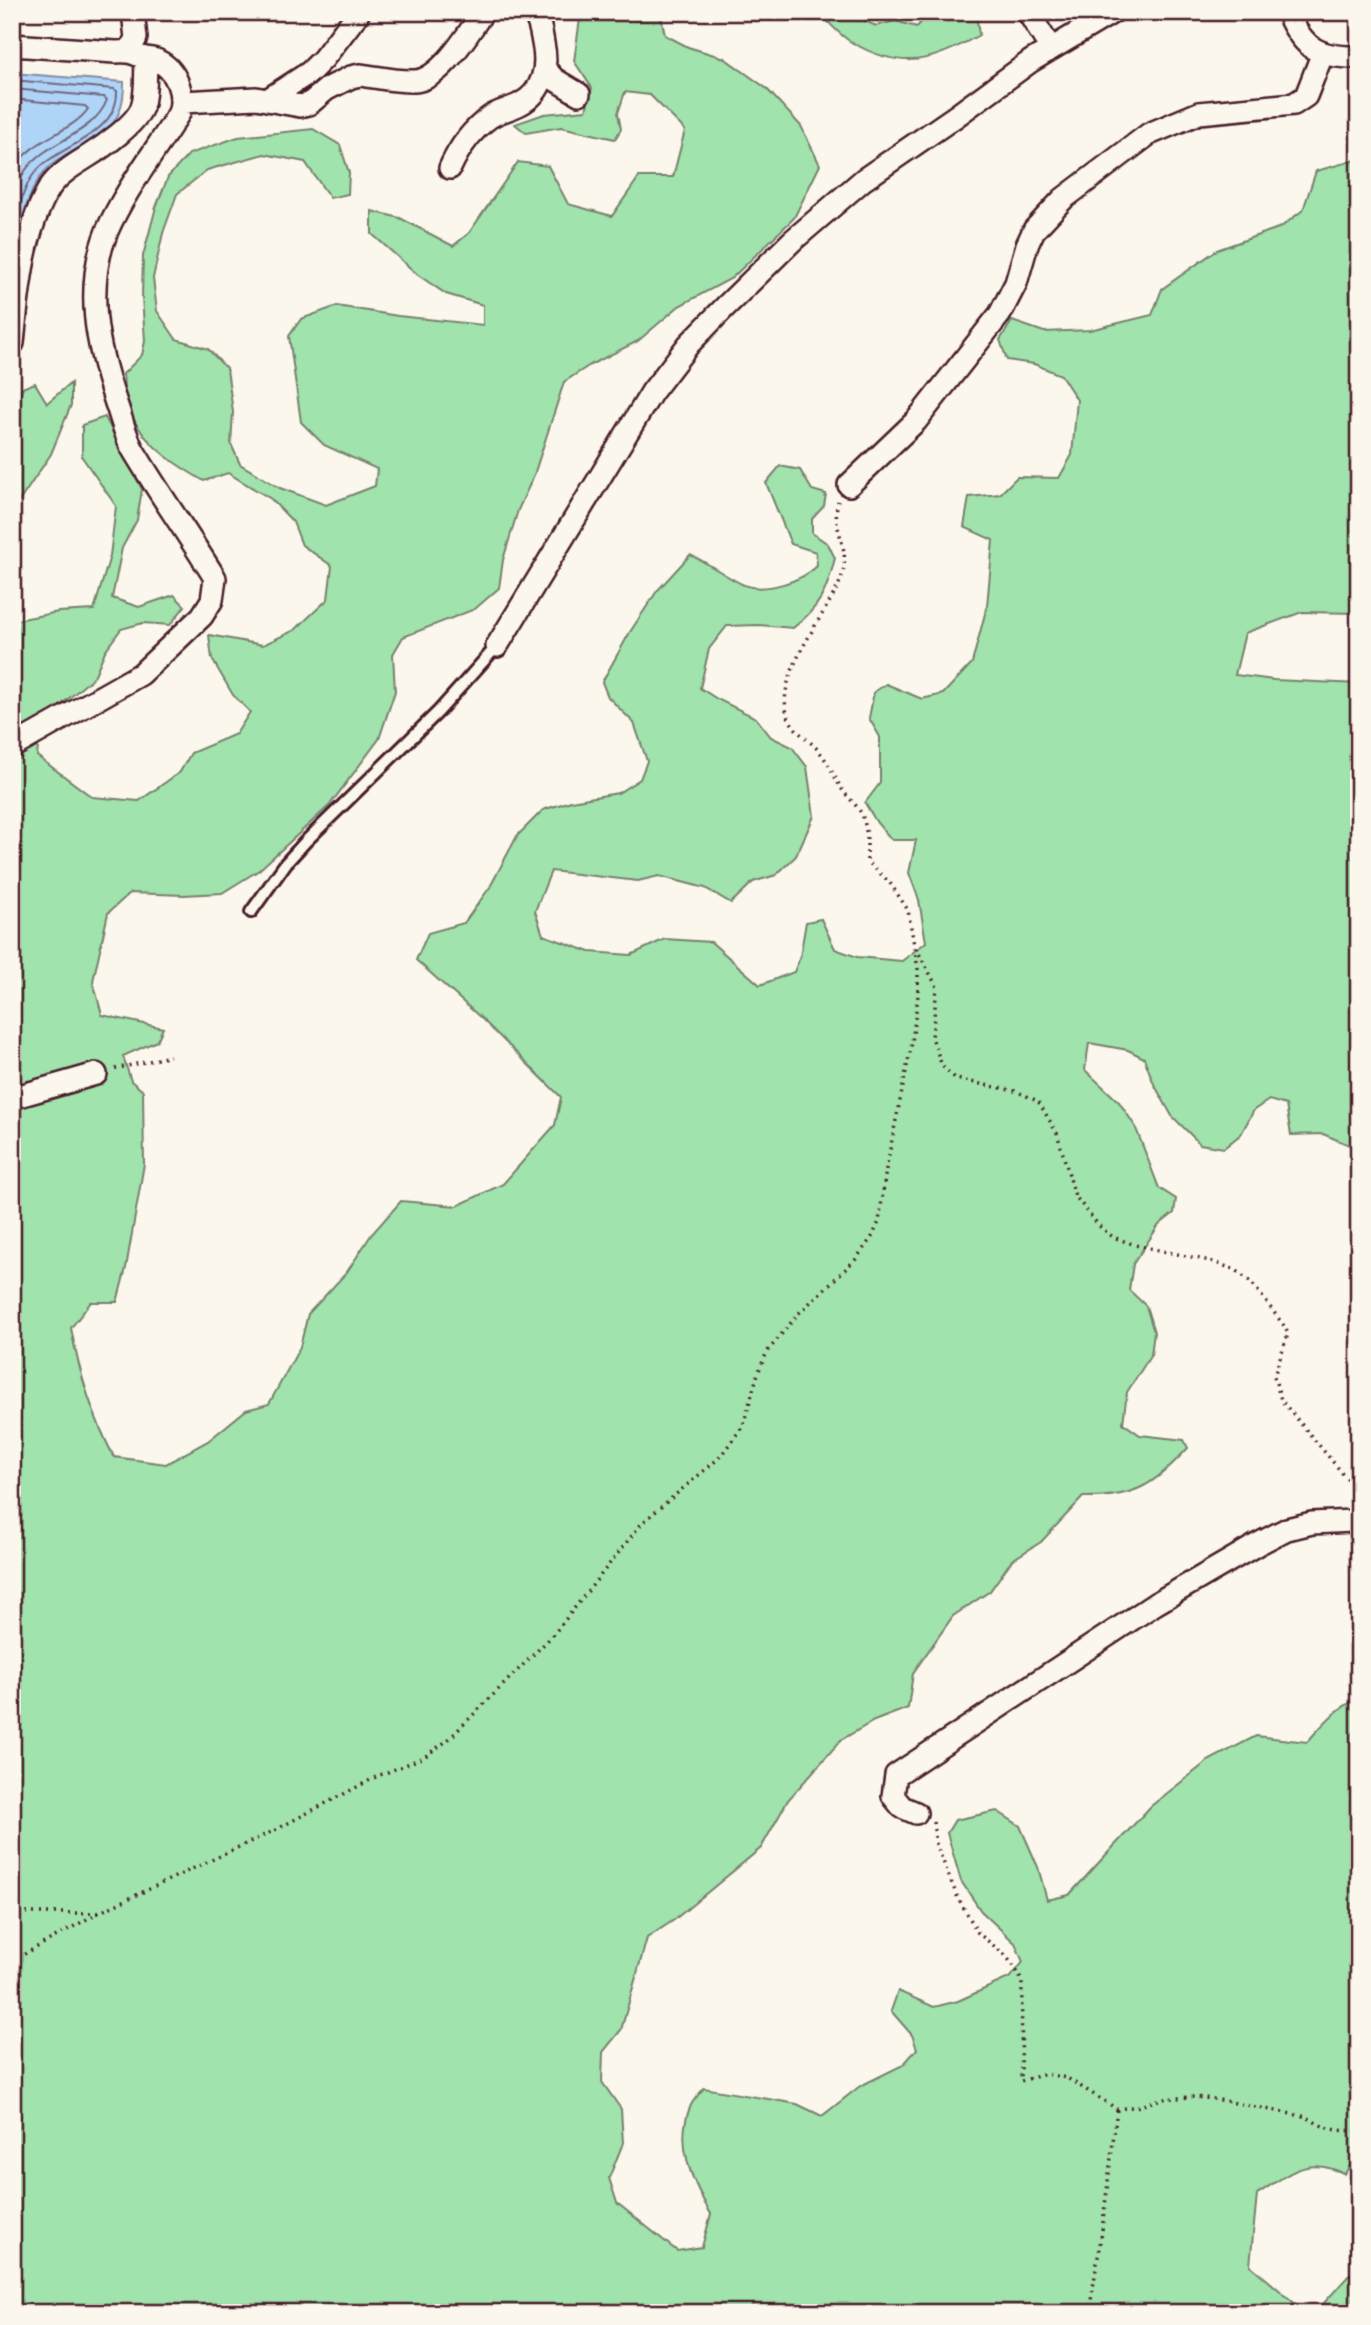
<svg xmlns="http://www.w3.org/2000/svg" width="1371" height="2325" font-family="Delius,sans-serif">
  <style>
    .green { fill: #a1e3ad; stroke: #76816c; stroke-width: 2 }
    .water { fill: #aed4f8; stroke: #868ca6; stroke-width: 2 }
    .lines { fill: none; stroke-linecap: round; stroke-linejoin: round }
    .shore { stroke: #72677d; stroke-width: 2 }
    .lane-casing { stroke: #4a1f2b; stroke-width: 16 }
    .street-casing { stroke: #4a1f2b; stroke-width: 26 }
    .path { stroke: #4a1f2b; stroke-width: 3.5; stroke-dasharray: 2 5; stroke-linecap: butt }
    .lane { stroke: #fbf7ec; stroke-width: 10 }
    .street { stroke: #fbf7ec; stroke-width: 21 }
  </style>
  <rect width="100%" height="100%" fill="#fbf7ec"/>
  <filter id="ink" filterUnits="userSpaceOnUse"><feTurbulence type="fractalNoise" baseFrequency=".0143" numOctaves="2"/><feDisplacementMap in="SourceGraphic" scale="14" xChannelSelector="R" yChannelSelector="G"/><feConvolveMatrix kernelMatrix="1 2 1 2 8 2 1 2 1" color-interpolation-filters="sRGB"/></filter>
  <g filter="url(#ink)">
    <!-- green -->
    <path class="green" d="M581,12H660L665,35L688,47L724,58L766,88L801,126L820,165L794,218L732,278L679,306L638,341L590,365L564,382L534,475L518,510L503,560L499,588L475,609L403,637L393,654L395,691L379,739L329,806L259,870L222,893L184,895L130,893L108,913L93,981L102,1015L163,1028L157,1041L123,1056L131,1081L143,1091L144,1164L126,1268L117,1302H91L71,1328C79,1373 93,1417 114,1457L166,1464L208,1441L246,1410L269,1404L300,1347L308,1314L347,1272L371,1235L401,1201L457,1206L503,1184L555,1125L561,1097L481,1018L416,960L428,933L464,923L490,887L517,836L543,810L571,801L618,793L640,779L647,761L634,723L608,697L602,682L630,632L657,591L690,555C709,563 726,577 744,585C765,593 802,581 817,566L816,552L791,544L766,483L780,466L800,470L812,490L826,494L824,506L812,519V533L828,544L835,558C827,591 820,607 793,628L759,625L727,626L709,649L700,688L717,699L756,718L771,737L792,747L807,767L814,816L796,856L776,875L753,882L731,903L705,888L659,876L638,881L551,871L535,911L543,935L590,952L631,955L665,939L711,942L760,985L794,972L800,957L806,922L821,919L835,949L857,957L902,961L926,942L919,900L909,873L916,840H892L877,823L865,803L880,783V737L869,718L874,692L886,684L922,699L943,694L972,663L987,606L993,540L964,527L969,497L1000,494L1017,477L1059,478L1072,455L1077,400L1061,375L1034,364L1007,360L1000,340L1012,321L1044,332L1090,330L1152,315L1162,289L1217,250L1281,227L1303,210L1316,171L1359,159V613L1302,612L1245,633L1235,675L1274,680L1359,684V1149L1323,1134L1291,1135L1286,1105L1269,1100L1254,1110L1241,1134L1224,1148L1200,1144L1172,1116L1154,1084L1144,1058L1128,1050L1089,1043L1085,1070L1119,1102L1135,1126L1159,1188L1176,1199L1174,1213L1159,1225L1133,1264L1129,1290L1146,1306L1154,1332L1151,1355L1127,1392L1123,1423L1140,1435L1184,1440L1188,1448C1153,1485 1136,1498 1083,1497L1041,1542L1012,1560L990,1591L953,1616L913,1673L908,1708L874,1721L841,1740L788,1800L761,1848L674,1920L647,1938L621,2030L603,2052L602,2082L621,2109L623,2143L609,2178L617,2203L677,2251L702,2247L711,2214C692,2181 674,2143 691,2105C694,2099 700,2093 704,2088L797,2104L822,2116L860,2086L903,2065L917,2049L912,2035L891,2011L898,1991L934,2007L958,2001L1011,1977L1023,1962L1015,1943L981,1911L961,1881L947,1833L955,1820L997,1811L1020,1826L1038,1867L1047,1900L1069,1895L1151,1806L1208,1761L1256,1736L1307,1742C1323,1725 1336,1707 1359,1699V2154L1354,2157L1345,2174C1307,2155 1289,2174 1257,2194L1250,2265L1306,2313H838L836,2310L815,2304L811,2313H12V621L58,612L94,610L110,556L116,506L82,457V425L105,417L142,489L137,520L122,548L112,598L139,607L174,595L185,606L170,625L143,623L121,629L105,651L94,677L41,722L37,756L92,797L139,801L180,772L191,753L236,734L250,712L233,695L212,659L209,635L263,645L295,630L328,599L332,566L302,545L293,522L271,499L228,473L204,481C171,462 138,441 126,401C124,393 124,383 123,374L142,355L145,341L142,297L143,256L156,207L168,177L189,154L238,137L313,129L340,145L349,173L348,194L330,198L305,162L264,154L207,170L177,194L163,233L153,278L157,311L176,339L208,349L227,369L233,412L231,444L240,464L280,488L326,505L375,486L377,469L324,445L301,422L289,336L301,319L337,306L398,316L483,325V305L446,294L418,275L372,234V211L400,218L453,246L469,233L518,162L548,166L568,204L612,216L639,177H673L685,130L650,95L625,92L618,113L621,129L615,139L561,127L526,133L515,124L544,114L586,110L592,88L574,61Z
      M822,12H854L856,17L876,26L895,21L917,27L927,15V12H962L977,20L979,35C933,62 902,71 853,43C841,37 831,24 821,15Z
      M35,383L47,403L71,383V405L51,454L12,512V430L22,388Z
      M1359,2264V2313H1315Z"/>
    <!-- water -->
    <path class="water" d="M12,73L124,82C125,153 62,139 37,182C21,209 18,244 12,275Z"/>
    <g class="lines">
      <!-- shore -->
      <path class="shore" d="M12,80L114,89L117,91C118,137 55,145 33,175C22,190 16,219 12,237
        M12,89L104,97L107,100C93,136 46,140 25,171C19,180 16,192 12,202
        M12,99L85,106L88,109C71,134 28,138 12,173"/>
      <!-- lane casing -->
      <g class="lane-casing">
        <path id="lane" d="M251,912L286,863L306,841L438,712L497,646"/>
      </g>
      <!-- street casing -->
      <g class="street-casing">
        <path id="street" d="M1028,12L1051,49
          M1287,12C1303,49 1319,58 1359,57
          M12,45L115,52C128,51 131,52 142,57C147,59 153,58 158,61C177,70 185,95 179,113C155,152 125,190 107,231C84,288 97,347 116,403C121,417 125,434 132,448C158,492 188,534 215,578L212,600L202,616L141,674L12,747
          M130,50L136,38L133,12
          M546,70L554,79L579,94
          M267,100L310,72L323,59L359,12
          M183,102L256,98L300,106L309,104L327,89L351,77L360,75C377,77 397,82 415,81C442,79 468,33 483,12
          M450,168C459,148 472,130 490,117C499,111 511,109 520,104C544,92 548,66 543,43C541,32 540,21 533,12
          M13,343C18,293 23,231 50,187C59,174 74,165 87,157C103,147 136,124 142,107C147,92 145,74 146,59
          M849,485L916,421L1000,314L1016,283L1027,245L1034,230L1063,199L1149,134L1199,113L1294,104L1306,96L1322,55
          M497,646L652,392L689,344L726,306L792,241L863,180L956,116L1031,61L1113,12
          M12,1098L96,1074
          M916,1813L902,1807L893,1796L896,1775L1155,1604L1258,1544L1287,1529L1312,1523L1353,1521L1359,1518"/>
      </g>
      <!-- path -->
      <path class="path" d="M916,948L937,987L932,1037L942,1066L956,1079L1015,1091L1038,1101L1057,1133L1075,1196L1099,1226L1113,1237L1135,1245L1210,1261L1236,1270L1252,1283L1285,1327L1288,1334L1274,1376L1281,1400L1359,1493
        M115,1069L170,1056
        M933,1822L936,1844L957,1896L978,1933L1005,1955L1016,1969L1022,1982L1021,2081L1045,2074L1067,2078L1117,2109L1140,2106L1161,2099L1192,2097L1215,2099L1307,2117C1324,2129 1338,2132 1359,2130
        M12,1913H98
        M12,1961L98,1913L269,1833L378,1776L424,1757L448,1740L553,1635L642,1523L719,1458L743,1426L758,1373L767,1352L798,1314L856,1259L872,1237L879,1222L886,1169L912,1042L918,995V969L908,910L890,883L867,861C867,845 868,828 861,813C856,804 847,797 841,788C834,776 828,762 819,751C809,739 794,732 788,716C773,679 824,617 839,584C855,547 830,533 838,501
        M1089,2313L1101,2238L1117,2109"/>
      <!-- lane -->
      <use href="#lane" class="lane"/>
      <!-- street -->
      <use href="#street" class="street"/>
    </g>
  </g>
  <!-- margin -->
  <rect width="1371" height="2325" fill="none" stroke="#fbf7ec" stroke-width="42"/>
  <rect x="21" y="21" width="1329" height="2283" fill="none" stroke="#4a1f2b" stroke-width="2.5" filter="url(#ink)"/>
</svg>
